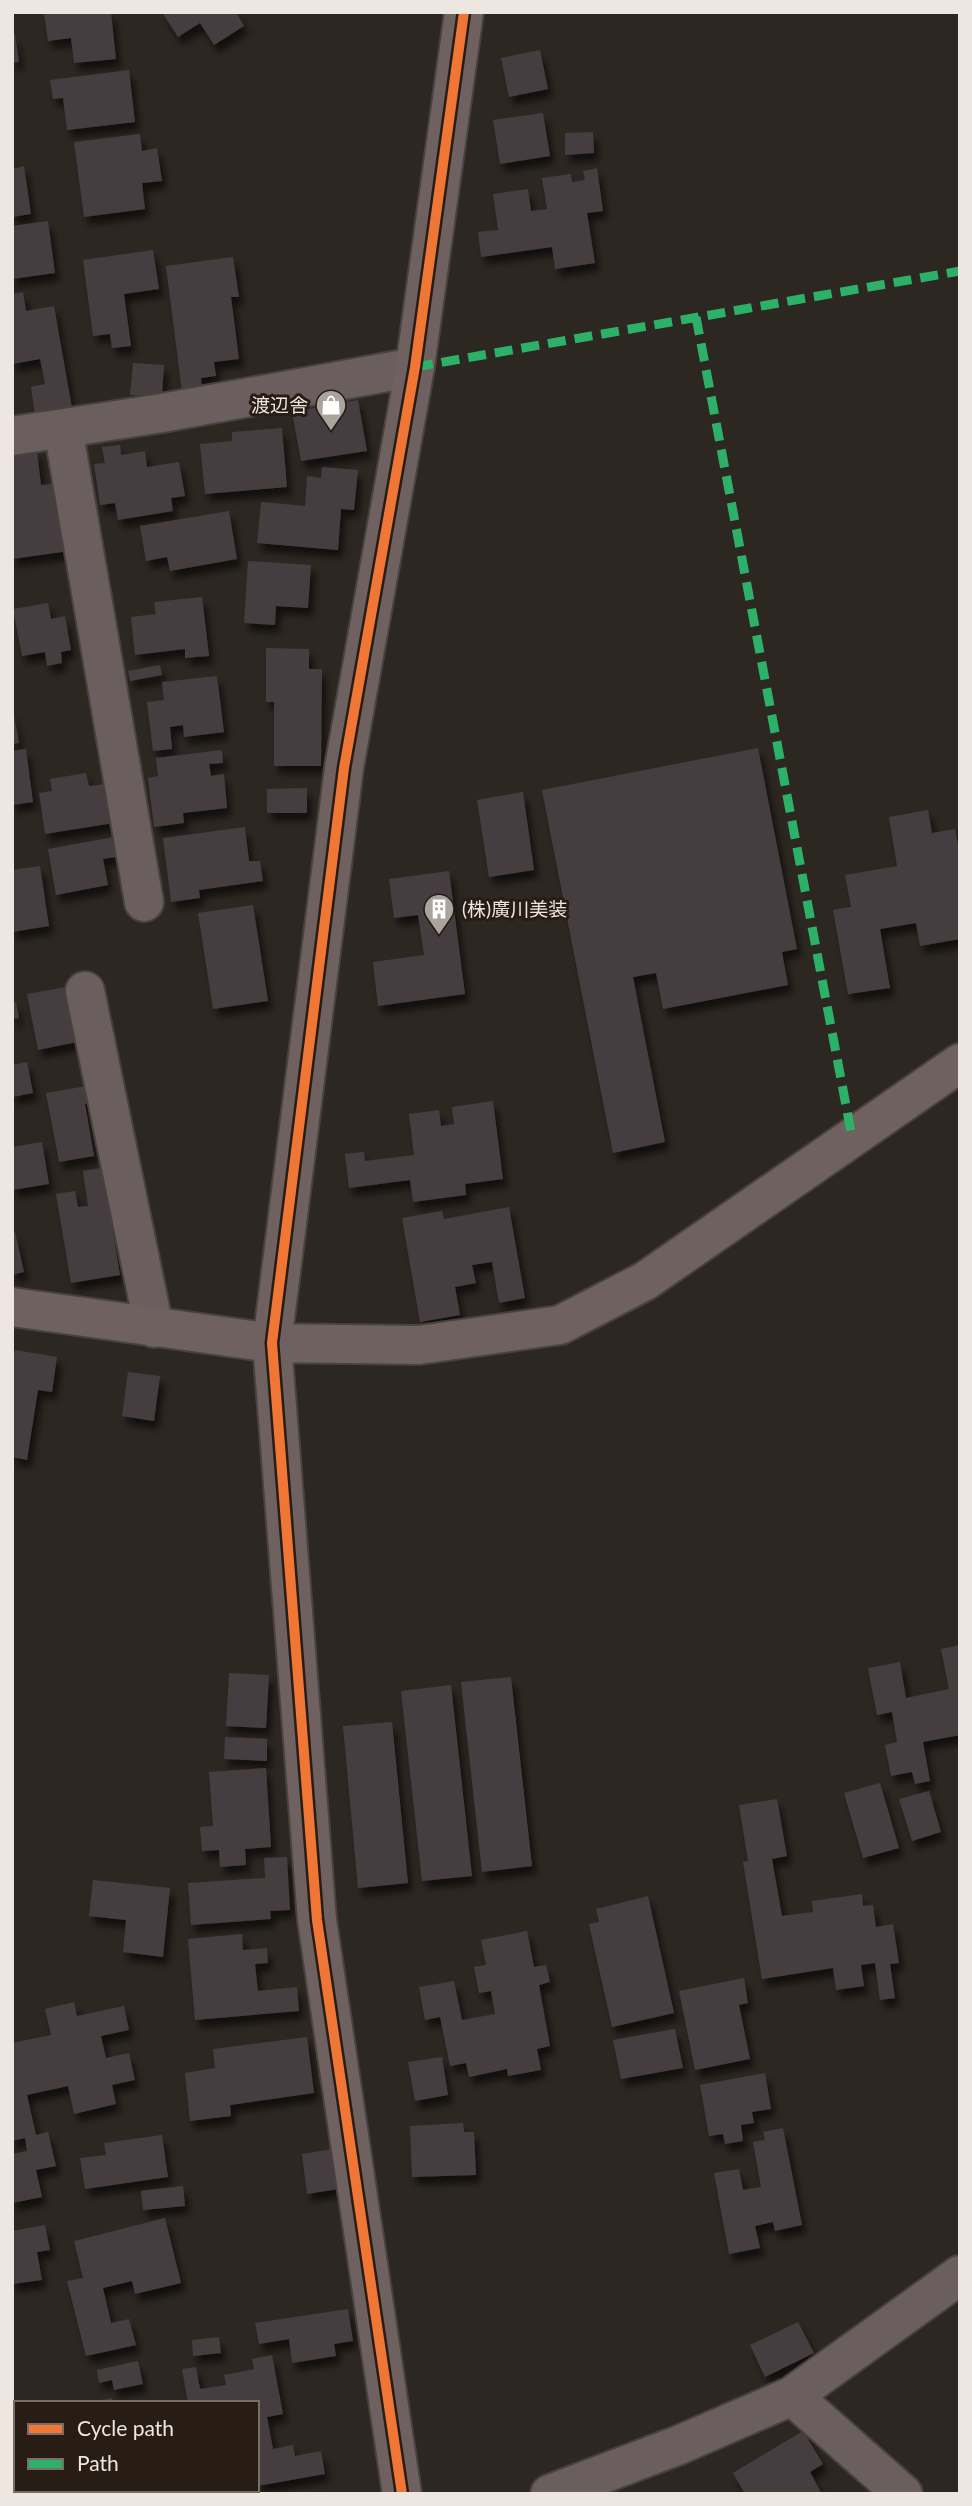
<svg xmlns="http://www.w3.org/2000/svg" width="972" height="2506" font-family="Lato,'Noto Sans JP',sans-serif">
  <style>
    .building { fill: #453e3f; filter: url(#shadow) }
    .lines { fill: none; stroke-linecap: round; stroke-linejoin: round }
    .street-casing { stroke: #47423e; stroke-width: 42 }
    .secondary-casing { stroke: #47423e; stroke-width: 42 }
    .street { stroke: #6a5e5e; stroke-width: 38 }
    .secondary { stroke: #6e615f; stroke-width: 38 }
    .quiet { stroke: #2db169; stroke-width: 9; stroke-dasharray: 18 9; stroke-linecap: butt }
    .cycleway-casing { stroke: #271d15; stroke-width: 15 }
    .cycleway { stroke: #f07635; stroke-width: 10 }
    .labels { text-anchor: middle; stroke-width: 6; stroke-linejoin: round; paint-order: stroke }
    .poi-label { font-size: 19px; fill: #eee7e1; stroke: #271d15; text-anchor: end }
  </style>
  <defs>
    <filter id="shadow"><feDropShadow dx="4.5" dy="8" stdDeviation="3.5" flood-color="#0009"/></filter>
  </defs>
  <rect width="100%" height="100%" fill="#2d2722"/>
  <!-- building -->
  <path class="building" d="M44,12H111L116,59L74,63L71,38L48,41Z
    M162,12H236L244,26L214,45L200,23L178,37Z
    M15,34L19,62L12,63V35Z
    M540,50L548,89L509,97L501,58Z
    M129,70L135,122L67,130L63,98L53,99L50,80Z
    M543,113L550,156L500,164L493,120Z
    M593,132L594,153L565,155V133Z
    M140,134L142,151L157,148L162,181L142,183L145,209L84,217L74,142Z
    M24,166L31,214L12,217V169Z
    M597,168L603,211L587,213L595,263L555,269L552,247L481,257L478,232L498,230L493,194L528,189L531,211L547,209L542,178L571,174L572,182L585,180L583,171Z
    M48,221L55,273L12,279V226Z
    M153,250L159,289L124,294L131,346L112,348L110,334L93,336L83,260Z
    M233,257L239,297H231L239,359L214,362L216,376L201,378L202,390L182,392L166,266Z
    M23,292L26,311L54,306L72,408L35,415L31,387L45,384L40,359L12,364V294Z
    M133,363L164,365L162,397L130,395Z
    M358,400L367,451L301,461L292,412Z
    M282,428L287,487L205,494L200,444L232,441V432Z
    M120,445L121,455L145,451L147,467L179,462L185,496L171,498L173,511L118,520L115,503L100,505L94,464L105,463L102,447Z
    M37,451L41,485L60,483L69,551L12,559V454Z
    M322,467L358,470L354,510L341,509L338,550L257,543L261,502L305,506L307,476L321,478Z
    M229,511L237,559L170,571L167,557L146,561L140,526Z
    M248,561L311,565L308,608L276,606L275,625L244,623Z
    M202,597L209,656L185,658V649L135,655L131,617L156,614L154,602Z
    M48,603L51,619L65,616L71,650L61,652L62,663L47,666L45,652L22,656L13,609Z
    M266,648L309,649V669H322L321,766H274V702H266Z
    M160,665L162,675L130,681L128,671Z
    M217,676L224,732L184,737L183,725L170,727L172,749L153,751L147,702L164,700L162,682Z
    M12,705L19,743L12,744Z
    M758,748L797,949L782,952L788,985L663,1009L656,973L633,977L665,1142L613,1153L542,790Z
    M26,749L33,802L12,805V751Z
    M222,750L223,763L209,764L211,776L224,774L227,808L183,813L184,823L154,827L148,778L158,776L156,758Z
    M86,773L89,786L114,783L120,822L45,834L39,793L52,791L50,779Z
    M307,788V813H267V789Z
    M523,792L534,870L489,877L477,800Z
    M928,810L932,833L955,829L960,856V939L920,946L916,923L880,929L890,988L848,994L833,910L851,907L845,875L897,866L889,817Z
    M245,827L249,861H260L263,881L199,890L200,898L171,902L163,838Z
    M120,836L123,856L103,859L108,885L56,895L48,849Z
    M40,866L49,926L12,932V870Z
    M449,871L465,994L378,1006L373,962L424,955L418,915L394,918L389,879Z
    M253,905L268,1001L213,1009L198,913Z
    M72,986L82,1041L38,1050L27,994Z
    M16,1002L19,1018L12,1019V1003Z
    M27,1062L33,1093L12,1097V1065Z
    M93,1085L96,1102L85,1104L94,1156L59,1162L46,1093Z
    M493,1101L503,1179L465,1184L466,1195L413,1202L410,1180L349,1188L345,1154L364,1152L365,1161L414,1155L409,1114L439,1110L441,1126L454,1124L452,1107Z
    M42,1142L49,1184L12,1190V1147Z
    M112,1166L117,1198L108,1200L120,1275L71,1283L56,1194L75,1191L78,1207L88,1206L83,1171Z
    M509,1207L525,1298L499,1303L492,1262L472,1265L476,1283L455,1287L460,1315L420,1322L402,1218L442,1211L444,1219Z
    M15,1232L24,1272L12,1275V1233Z
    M15,1350L57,1357L52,1392L38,1390L27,1460L12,1457V1366Z
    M128,1372L160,1376L154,1421L122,1416Z
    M960,1645V1735L923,1742L930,1781L915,1784L912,1772L891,1776L885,1745L897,1742L892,1712L877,1715L868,1668L900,1662L906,1698L949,1689L941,1649Z
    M229,1673L269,1675L266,1728L226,1726Z
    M511,1677L532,1866L482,1872L461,1682Z
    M451,1685L472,1876L422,1881L401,1691Z
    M392,1722L408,1883L358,1888L343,1726Z
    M225,1737L267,1739V1761L224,1759Z
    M266,1768L271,1847L245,1849L246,1865L220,1867L219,1850L202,1851L200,1827L213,1826L209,1772Z
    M880,1783L899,1848L863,1858L844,1793Z
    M929,1791L941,1832L912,1841L899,1799Z
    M777,1799L787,1856L772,1859L782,1916L813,1912L812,1901L862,1894L863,1906L873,1905L876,1927L893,1924L899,1963L890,1964L895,1998L880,2000L875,1963L861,1965L864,1986L836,1990L833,1968L762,1979L743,1862L748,1861L739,1805Z
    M287,1857L290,1910L270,1911L271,1919L191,1925L188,1883L265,1878L264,1858Z
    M93,1880L170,1888L163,1957L123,1952L126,1920L89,1916Z
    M648,1896L674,2013L612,2027L589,1924L599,1922L596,1909Z
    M527,1931L534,1967L546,1965L550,1982L539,1985L550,2046L537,2049L541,2070L508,2076L507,2069L469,2077L466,2063L450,2066L440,2017L425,2020L419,1987L454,1981L462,2020L495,2014L491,1991L479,1993L474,1967L486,1965L481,1940Z
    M242,1934L243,1950L267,1948L268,1963L255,1964L258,1991L297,1987L299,2011L195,2020L188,1939Z
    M744,1978L748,2003L739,2005L750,2059L695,2070L679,1991Z
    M74,2002L77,2016L124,2006L129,2030L101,2036L106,2058L129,2053L135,2080L112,2085L116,2104L74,2114L68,2086L27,2095L36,2135L48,2132L56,2166L36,2170L42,2197L12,2203V2154L27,2151L25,2138L12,2141V2043L51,2035L45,2009Z
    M675,2029L683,2068L621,2079L613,2040Z
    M307,2037L314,2093L230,2105L231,2116L190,2121L185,2073L215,2068L213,2049Z
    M442,2057L448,2095L415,2101L408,2062Z
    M765,2073L771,2109L752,2112L754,2123L741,2125L743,2141L725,2144L723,2134L709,2136L700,2085Z
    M463,2123L464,2132H474L476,2175L412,2177L410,2126Z
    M783,2128L802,2225L775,2231L773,2222L755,2226L760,2248L729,2254L714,2173L739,2169L743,2190L761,2187L753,2142L765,2140L763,2132Z
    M162,2135L168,2177L85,2189L80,2158L106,2155L104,2143Z
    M339,2148L345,2188L307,2194L302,2154Z
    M183,2186L185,2206L143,2210L141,2191Z
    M165,2218L181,2283L135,2294L132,2281L103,2288L111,2323L129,2319L136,2345L86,2356L67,2281L83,2278L74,2241Z
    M45,2225L50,2250L37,2252L42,2280L12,2284V2231Z
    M348,2309L353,2341L334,2344L336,2356L292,2363L289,2339L259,2344L255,2323Z
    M798,2322L814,2353L765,2377L750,2345Z
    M219,2337L221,2353L193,2356L192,2340Z
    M272,2355L283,2414L267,2417L273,2449L293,2445L295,2456L321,2451L325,2474L257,2486V2403H188L182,2369L196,2367L200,2389L226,2385L224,2375L254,2369L252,2359Z
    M138,2361L143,2384L114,2390L112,2380L99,2383L97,2370Z
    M112,2398L113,2403H93V2402Z
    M803,2431L823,2464L810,2472L822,2494H745L733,2473Z
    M26,2490H94L95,2494H27Z"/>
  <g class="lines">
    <!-- street casing -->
    <g class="street-casing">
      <path id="street" d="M63,428L144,902
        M12,436L162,413L415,367
        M85,991L154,1328
        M792,2396L903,2494
        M550,2494L679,2445L792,2396L960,2275"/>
    </g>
    <!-- secondary casing -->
    <g class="secondary-casing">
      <path id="secondary" d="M12,1307L272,1343L419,1345L560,1325L645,1281L960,1063
        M402,2494L317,1920L272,1343L344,768L415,367L464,12"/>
    </g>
    <!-- street -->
    <use href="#street" class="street"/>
    <!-- secondary -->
    <use href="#secondary" class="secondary"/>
    <!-- quiet -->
    <path class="quiet" d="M696,317L852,1137
      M415,367L960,271"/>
    <!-- cycleway casing -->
    <g class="cycleway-casing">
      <path id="cycleway" d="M402,2494L317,1920L272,1343L344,768L415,367L464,12"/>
    </g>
    <!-- cycleway -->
    <use href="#cycleway" class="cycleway"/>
  </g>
  <!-- icons -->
  <defs>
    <g id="shop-pin" transform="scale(1.575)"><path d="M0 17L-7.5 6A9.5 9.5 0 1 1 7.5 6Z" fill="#aaa49e" stroke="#271d15"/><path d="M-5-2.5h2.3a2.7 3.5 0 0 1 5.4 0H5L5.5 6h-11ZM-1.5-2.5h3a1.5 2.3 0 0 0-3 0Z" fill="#fff"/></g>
    <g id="building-pin" transform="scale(1.575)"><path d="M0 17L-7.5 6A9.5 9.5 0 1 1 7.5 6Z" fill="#aaa49e" stroke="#271d15"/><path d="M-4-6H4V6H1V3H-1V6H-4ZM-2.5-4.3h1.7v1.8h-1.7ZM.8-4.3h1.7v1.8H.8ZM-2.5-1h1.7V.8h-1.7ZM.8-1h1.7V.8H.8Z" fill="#fff"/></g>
  </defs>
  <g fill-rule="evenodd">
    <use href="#shop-pin" x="331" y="405"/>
    <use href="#building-pin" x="439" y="909"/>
  </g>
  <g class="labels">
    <!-- poi labels -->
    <g class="poi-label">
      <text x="308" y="412">渡辺舎</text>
      <text x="462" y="916" text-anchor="start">(株)廣川美装</text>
    </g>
  </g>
  <!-- border -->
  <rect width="972" height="2506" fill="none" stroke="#eee7e1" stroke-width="28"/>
  <!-- legend -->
  <rect x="14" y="2401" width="245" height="91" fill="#271d15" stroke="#776e67" stroke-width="2"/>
  <rect x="28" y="2424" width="35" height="10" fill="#f07635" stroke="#776e67" stroke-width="2"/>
  <text x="77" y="2436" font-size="21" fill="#eee7e1">Cycle path</text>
  <rect x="28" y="2459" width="35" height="10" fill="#2db169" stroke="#776e67" stroke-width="2"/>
  <text x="77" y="2471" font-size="21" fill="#eee7e1">Path</text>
</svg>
